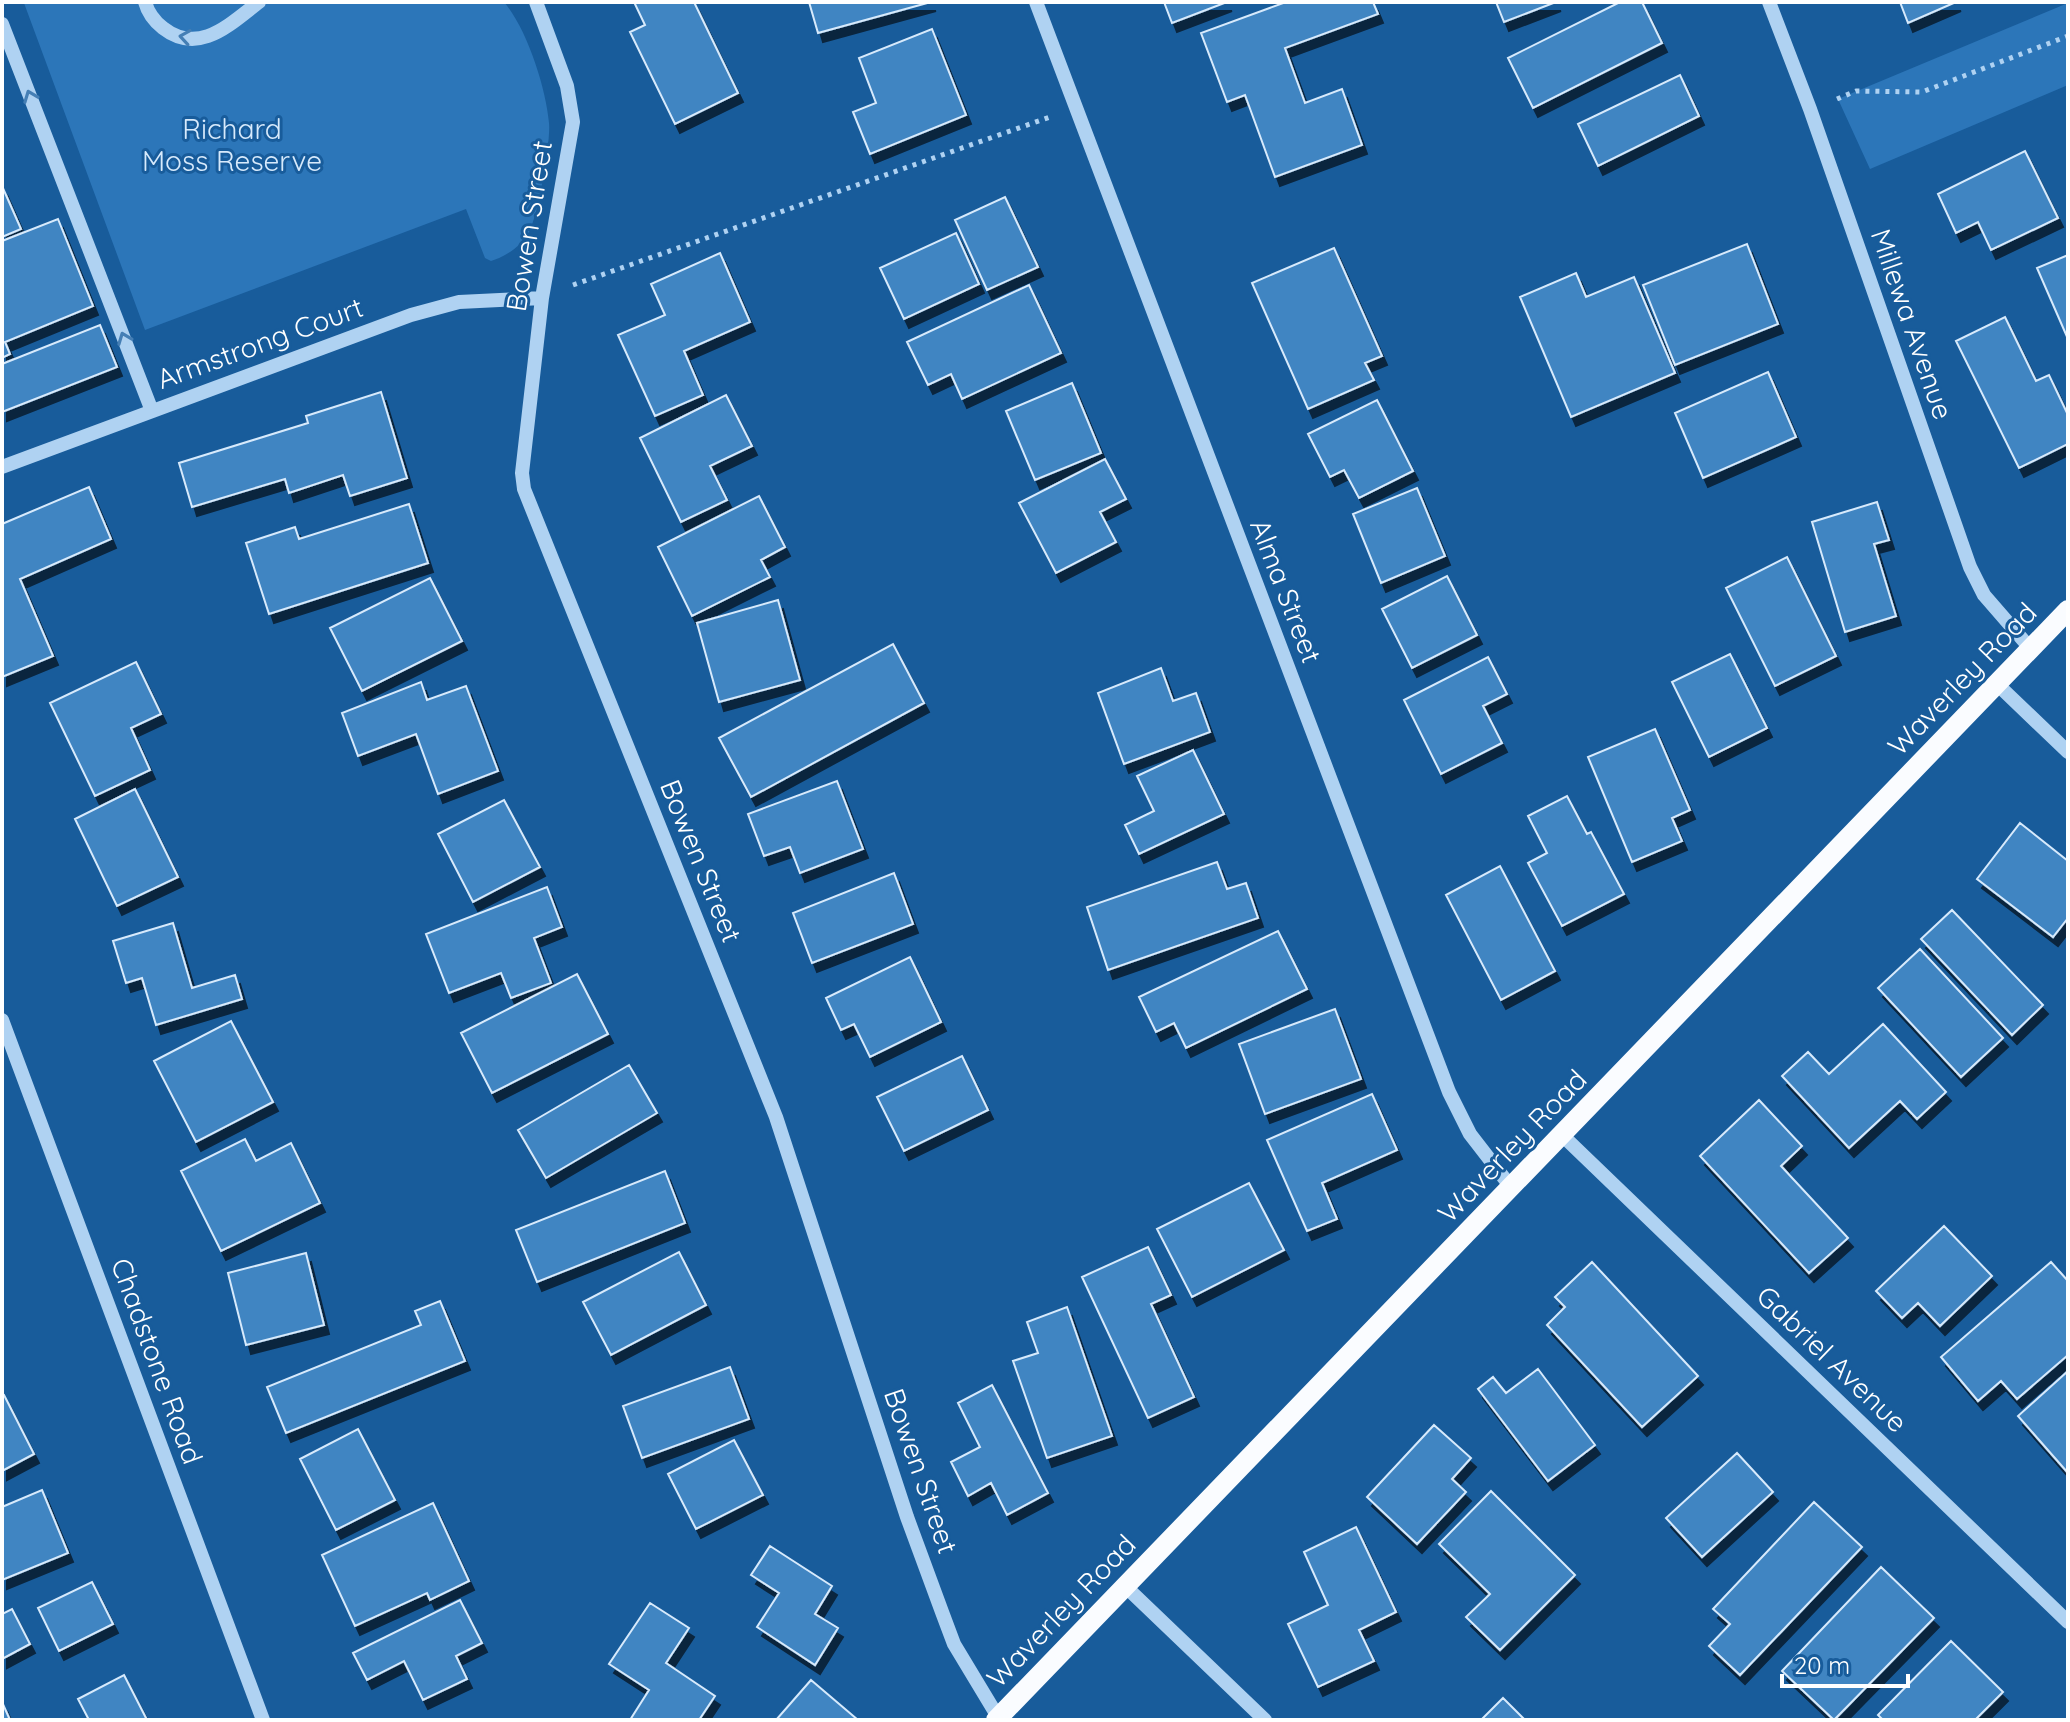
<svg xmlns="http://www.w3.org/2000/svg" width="2070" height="1722" font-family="Quicksand,sans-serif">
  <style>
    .green { fill: #2c76b9 }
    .building { fill: #4185c2; stroke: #d7eafc; stroke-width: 2; filter: url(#shadow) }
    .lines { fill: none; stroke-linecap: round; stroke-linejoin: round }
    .path { stroke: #afd2f2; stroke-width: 5; stroke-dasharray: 4 6; stroke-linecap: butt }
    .minor { stroke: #afd2f2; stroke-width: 14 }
    .major { stroke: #fafcff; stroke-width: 20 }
    .oneway { stroke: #457fb5 }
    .labels { text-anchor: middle; stroke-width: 6; stroke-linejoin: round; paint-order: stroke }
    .park-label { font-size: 28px; fill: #d7eafc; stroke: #185c9b }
    .street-label { font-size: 28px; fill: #fff; stroke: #185c9b }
  </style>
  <defs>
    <filter id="shadow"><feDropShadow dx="5" dy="9" stdDeviation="0" flood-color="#0009"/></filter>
  </defs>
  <rect width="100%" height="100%" fill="#185c9b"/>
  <!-- green -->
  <path class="green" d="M21,2H504C527,29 546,88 549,123C551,141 538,216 529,232C521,246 507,256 491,261L485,258L466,209L145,330L24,3Z
    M2068,3V85L1870,169L1838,99Z"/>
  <!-- building -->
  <path class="building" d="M634,2H694L738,93L675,124L630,32L645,25Z
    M809,2H931L818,33Z
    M1164,2H1227L1172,23Z
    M1286,2H1373L1378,14L1285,48L1305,103L1342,89L1362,145L1275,177L1245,95L1227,102L1201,33Z
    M1496,2H1556L1504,22Z
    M1620,2H1642L1662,43L1533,108L1508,58Z
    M1900,2H1956L1908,23Z
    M932,29L966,115L870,154L853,112L876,103L859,58Z
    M1680,75L1699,116L1598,166L1578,124Z
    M2025,151L2058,218L1991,250L1978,222L1956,233L1938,194Z
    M2,186L21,229L2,237Z
    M1005,197L1038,267L987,290L955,220Z
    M58,219L93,306L5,342L10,354L2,358V241Z
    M956,233L979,284L904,319L880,268Z
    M1747,244L1778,324L1675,365L1643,285Z
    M1334,248L1382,356L1365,363L1374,380L1308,409L1252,283Z
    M720,253L750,322L684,351L703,395L655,416L618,335L665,315L651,284Z
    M2068,255V339L2037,268Z
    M1576,273L1586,297L1634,277L1675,373L1571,417L1520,297Z
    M1029,285L1061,353L962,399L951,374L928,385L907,342Z
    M2005,317L2036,381L2049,375L2068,415V444L2019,468L1956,341Z
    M100,325L117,367L2,412V364Z
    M1768,372L1796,437L1703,478L1675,413Z
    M1072,383L1101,453L1035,480L1006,411Z
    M381,392L407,478L350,496L343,475L289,493L285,479L192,507L179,463L308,423L306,416Z
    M726,395L752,446L710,466L727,500L681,522L640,438Z
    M1377,400L1413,471L1359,498L1344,470L1330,477L1308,434Z
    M1105,459L1126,499L1100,512L1116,542L1056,573L1019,503Z
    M89,487L111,539L20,579L53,656L2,677V524Z
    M1417,488L1445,556L1381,583L1353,514Z
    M759,496L785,547L761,560L770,577L692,616L658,547Z
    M1877,502L1889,540L1874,544L1896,616L1845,632L1812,522Z
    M409,504L428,563L269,614L246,543L295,527L299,539Z
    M1787,557L1836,656L1775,686L1726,588Z
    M1447,576L1477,635L1412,668L1382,609Z
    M430,578L462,641L362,691L330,628Z
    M778,600L800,680L719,702L697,623Z
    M893,644L924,703L751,797L719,738Z
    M1730,654L1767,728L1709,757L1672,682Z
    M1488,657L1507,694L1483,706L1502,743L1441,774L1404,700Z
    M136,662L161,714L131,728L150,770L95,796L50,703Z
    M1161,668L1173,701L1196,693L1210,732L1124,764L1098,693Z
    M421,682L427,700L466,686L498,771L438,794L416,734L358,756L342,713Z
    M1655,729L1690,810L1672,818L1682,841L1632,862L1588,757Z
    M1193,750L1224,814L1139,854L1125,825L1154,811L1137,776Z
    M837,781L863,849L800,873L790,847L764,856L748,814Z
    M135,789L178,877L117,906L75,819Z
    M1567,796L1587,834L1591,832L1624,894L1562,926L1528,863L1547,853L1528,816Z
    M504,800L540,867L473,902L438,834Z
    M2020,823L2068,861V918L2053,937L1977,879Z
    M1217,862L1227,889L1246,883L1258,918L1108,970L1087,907Z
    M1500,866L1555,971L1501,1000L1446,895Z
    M894,873L913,924L812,963L793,913Z
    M547,887L562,927L534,938L551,983L511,998L501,973L449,993L426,934Z
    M1952,910L2043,1005L2012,1035L1921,939Z
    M173,923L192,988L235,975L242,999L156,1025L142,978L126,983L113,941Z
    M1278,931L1307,989L1186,1048L1174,1023L1156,1032L1139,997Z
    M1920,949L2003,1038L1961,1077L1878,988Z
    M910,957L941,1022L870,1057L854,1024L841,1030L826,998Z
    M577,974L608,1034L492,1093L461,1033Z
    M1335,1009L1361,1079L1265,1114L1239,1044Z
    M231,1021L273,1102L196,1142L154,1061Z
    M1883,1024L1946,1092L1917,1119L1900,1101L1849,1148L1782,1076L1808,1052L1829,1074Z
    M962,1056L988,1110L904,1151L877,1097Z
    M629,1065L657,1113L546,1178L518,1130Z
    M1372,1094L1397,1150L1322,1183L1337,1219L1307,1231L1267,1140Z
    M1759,1100L1802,1146L1781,1166L1848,1238L1809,1273L1700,1156Z
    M245,1139L256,1161L291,1143L320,1203L221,1251L181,1171Z
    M665,1171L685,1223L537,1282L516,1230Z
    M1249,1183L1284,1250L1192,1297L1157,1229Z
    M1944,1226L1992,1276L1940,1326L1918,1303L1902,1318L1876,1291Z
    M1148,1247L1171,1295L1151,1304L1194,1397L1148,1418L1082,1277Z
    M679,1252L706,1305L611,1355L583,1302Z
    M306,1253L324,1325L246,1345L228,1273Z
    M1592,1262L1698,1376L1642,1427L1547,1325L1565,1307L1555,1297Z
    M2051,1262L2068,1281V1355L2017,1399L2001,1381L1978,1401L1941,1357Z
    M440,1301L465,1361L286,1433L267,1387L421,1325L415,1311Z
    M1067,1307L1112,1436L1047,1458L1013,1361L1038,1353L1027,1322Z
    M730,1367L749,1419L642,1458L623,1406Z
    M1538,1369L1595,1445L1548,1481L1478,1389L1493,1377L1506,1393Z
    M2068,1371V1473L2018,1416Z
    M992,1385L1048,1493L1007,1515L991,1483L968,1496L951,1462L980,1447L958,1403Z
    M4,1395L34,1454L2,1471V1396Z
    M1434,1425L1471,1458L1452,1479L1466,1492L1417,1544L1367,1497Z
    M358,1429L395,1500L336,1530L300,1459Z
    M734,1440L763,1495L696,1529L668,1474Z
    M1737,1453L1773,1492L1702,1557L1666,1518Z
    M42,1490L68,1553L2,1580V1507Z
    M1491,1491L1575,1575L1500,1650L1466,1617L1490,1594L1439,1544Z
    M1814,1502L1862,1547L1740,1675L1709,1646L1730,1624L1713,1609Z
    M433,1503L469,1581L430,1600L427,1593L355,1626L322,1555Z
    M1356,1527L1396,1612L1359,1630L1374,1661L1318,1687L1288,1624L1328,1605L1304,1552Z
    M770,1546L832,1586L815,1614L838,1628L815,1665L757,1627L779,1593L751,1575Z
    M1881,1567L1934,1618L1834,1720L1782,1671Z
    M92,1582L113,1624L59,1651L38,1608Z
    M460,1600L482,1643L456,1656L467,1679L423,1700L404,1661L367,1680L353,1653Z
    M650,1603L689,1628L666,1663L715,1696L699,1720H630L649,1690L609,1664Z
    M12,1609L30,1644L2,1659V1614Z
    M1951,1641L2003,1692L1975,1720H1883L1878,1715Z
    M124,1675L147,1720H89L78,1699Z
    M811,1680L858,1720H776Z
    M1503,1698L1525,1720H1481Z
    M2,1702L10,1720H2Z"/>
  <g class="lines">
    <!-- path -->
    <path class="path" d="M1837,99L1856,91L1922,92L2068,36
      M573,285L1050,117"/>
    <!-- minor -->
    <path class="minor" d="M145,2C148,13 154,21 163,28C199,56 230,24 259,2
      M536,2L567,86L573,122L542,298L522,473L524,489L776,1117L907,1517L942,1612L954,1644L998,1717
      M1036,2L1449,1092L1470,1134L1511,1187
      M1769,2L1810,109L1970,567L1984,595L2030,648
      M2,24L152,411
      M2,467L411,315L459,302L542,298
      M1997,684L2068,752
      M2,1020L263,1720
      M1561,1134L2068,1622
      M1125,1586L1265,1720"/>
    <!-- major -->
    <path class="major" d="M996,1720L2068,610"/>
  </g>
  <!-- one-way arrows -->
  <defs><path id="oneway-chevron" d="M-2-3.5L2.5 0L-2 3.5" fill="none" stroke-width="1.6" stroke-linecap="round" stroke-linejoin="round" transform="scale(2)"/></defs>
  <g class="oneway">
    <use href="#oneway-chevron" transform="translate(185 37) rotate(-171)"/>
    <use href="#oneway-chevron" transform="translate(30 96) rotate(-111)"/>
    <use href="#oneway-chevron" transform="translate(124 338) rotate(-111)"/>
  </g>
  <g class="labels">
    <!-- park labels -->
    <g class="park-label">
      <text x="232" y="139">Richard<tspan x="232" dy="32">Moss Reserve</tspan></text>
    </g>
    <!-- street labels -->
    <g class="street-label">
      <text transform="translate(529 226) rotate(-81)" y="10">Bowen Street</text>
      <text transform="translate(1912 324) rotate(71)" y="10">Millewa Avenue</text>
      <text transform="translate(260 343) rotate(-20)" y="10">Armstrong Court</text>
      <text transform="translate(1286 591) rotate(69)" y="10">Alma Street</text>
      <text transform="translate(1962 679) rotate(-46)" y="10">Waverley Road</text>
      <text transform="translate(701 861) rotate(68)" y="10">Bowen Street</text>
      <text transform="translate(1512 1146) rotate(-46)" y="10">Waverley Road</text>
      <text transform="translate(1832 1359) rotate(44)" y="10">Gabriel Avenue</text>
      <text transform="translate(157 1361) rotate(70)" y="10">Chadstone Road</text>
      <text transform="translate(921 1471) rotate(71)" y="10">Bowen Street</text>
      <text transform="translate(1061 1611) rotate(-46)" y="10">Waverley Road</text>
    </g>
  </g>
  <!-- border -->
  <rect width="2070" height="1722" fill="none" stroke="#ffffff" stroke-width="8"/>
  <!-- scale -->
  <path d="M1782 1674v12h126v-12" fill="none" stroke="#ffffff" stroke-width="4"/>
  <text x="1794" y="1674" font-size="24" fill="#ffffff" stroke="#185c9b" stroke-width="6" paint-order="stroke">20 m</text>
</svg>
